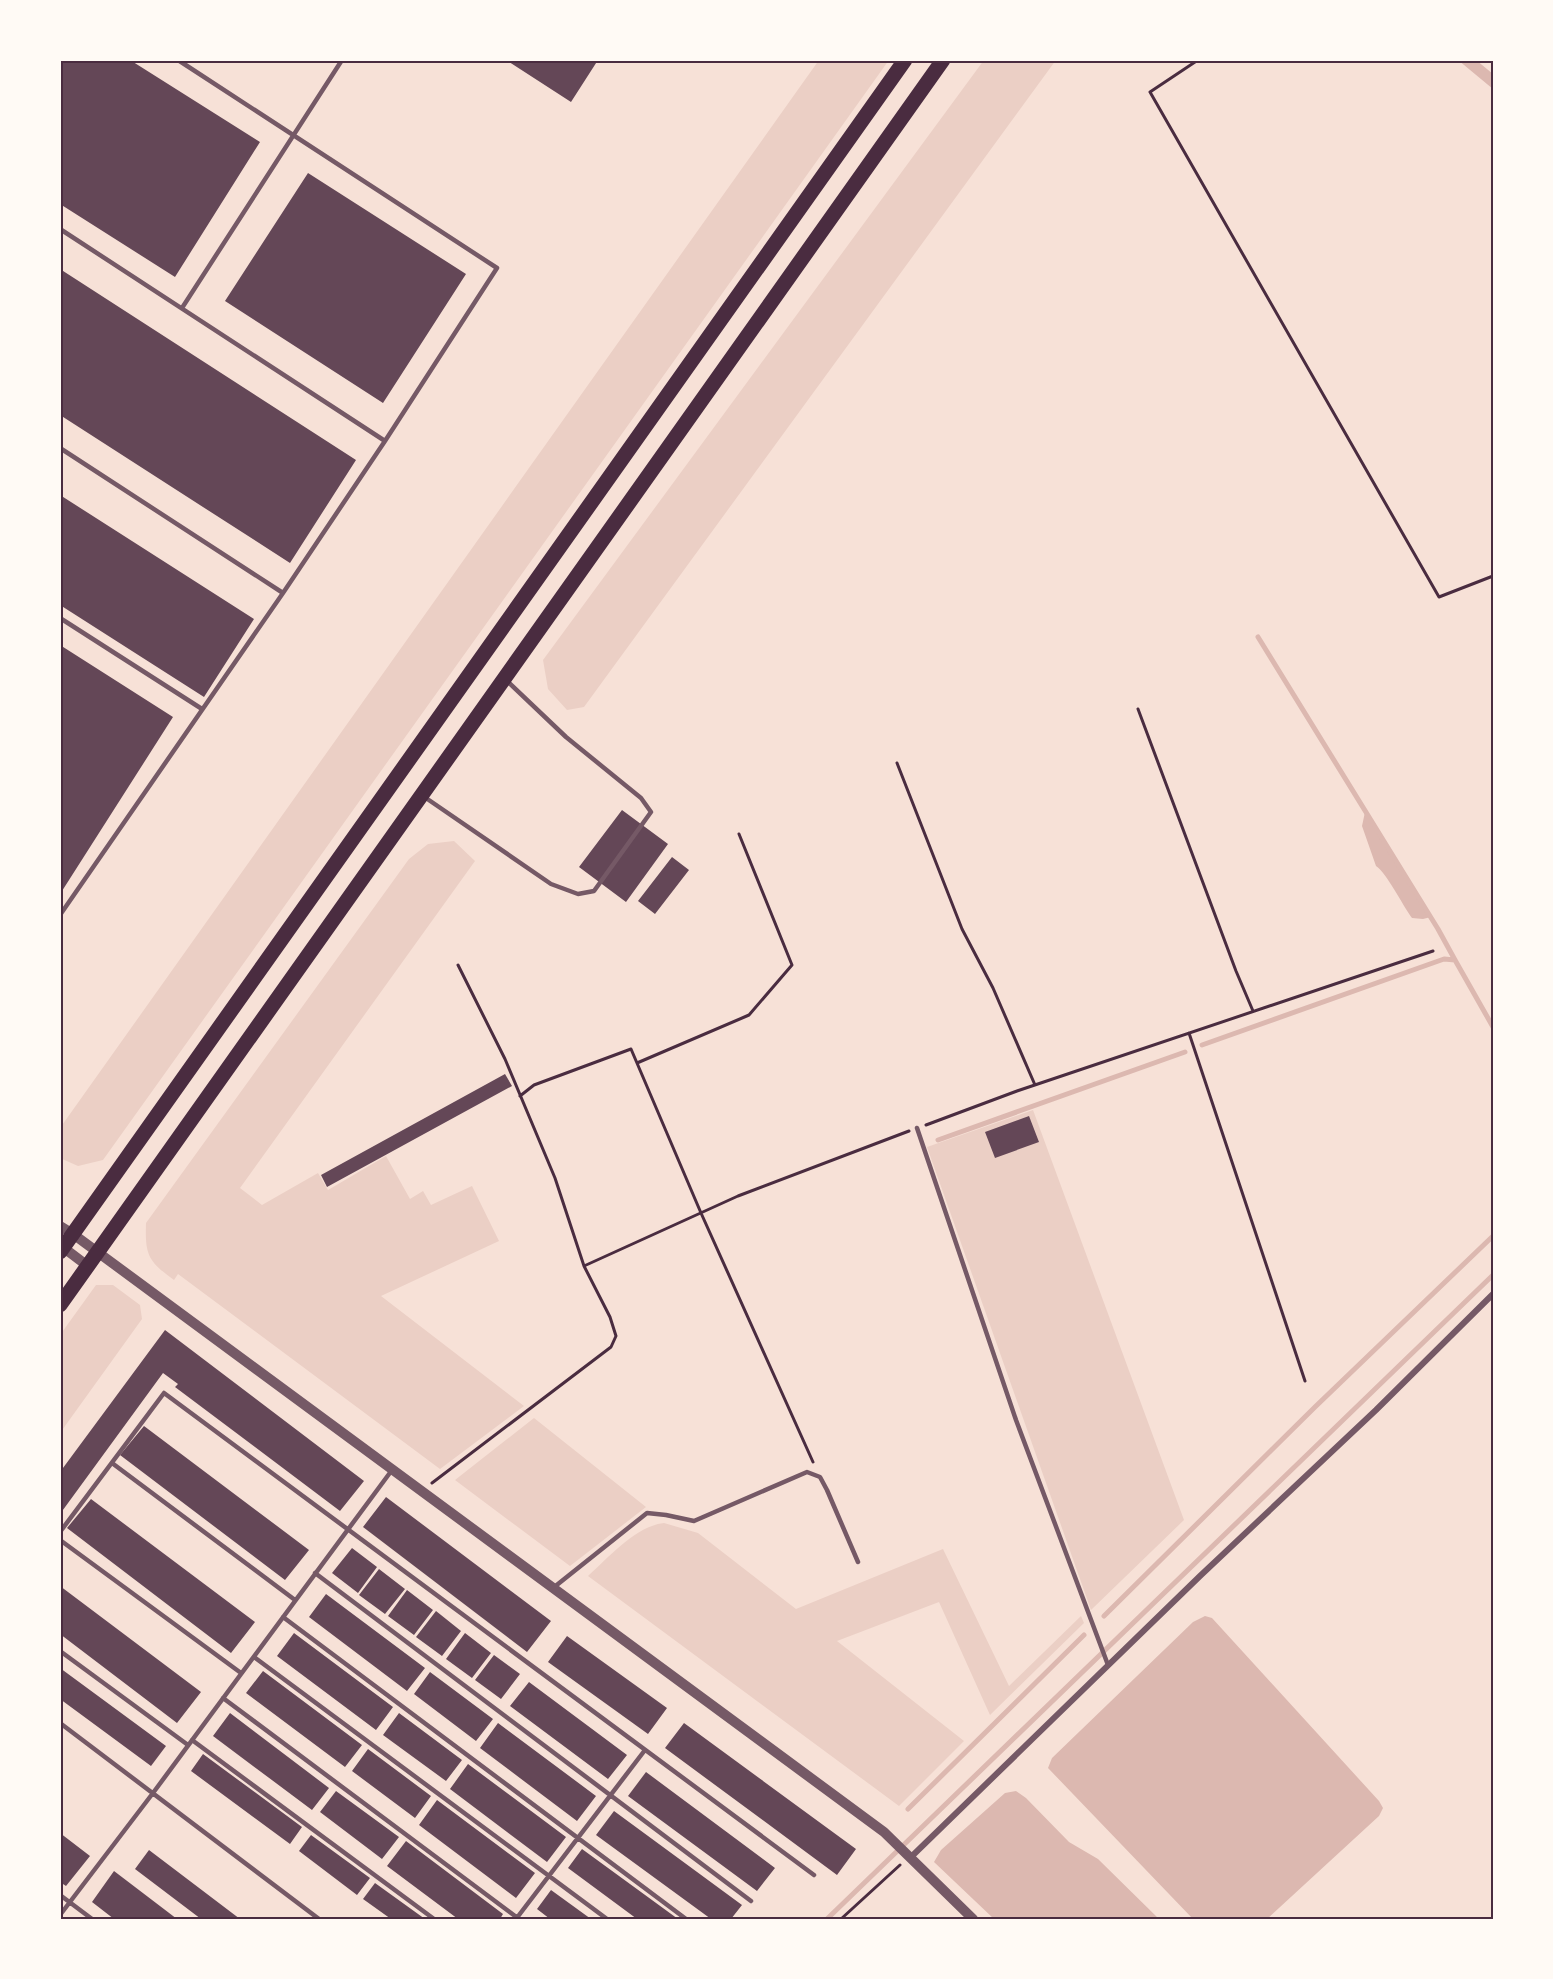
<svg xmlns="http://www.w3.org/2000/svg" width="1553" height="1979" font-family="'PT Sans Narrow',sans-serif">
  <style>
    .green { fill: #ebcfc5 }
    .water { fill: #dcb8b0 }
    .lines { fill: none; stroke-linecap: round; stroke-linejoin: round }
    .stream { stroke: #dcb8b0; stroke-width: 5 }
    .building { fill: #644757 }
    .path { stroke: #4a2c40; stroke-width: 3 }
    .service { stroke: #755966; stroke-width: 4.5 }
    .minor { stroke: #755966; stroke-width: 6 }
    .tertiary { stroke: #755966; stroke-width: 10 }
    .trunk { stroke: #4a2c40; stroke-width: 15 }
    .neatline { fill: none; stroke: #4a2c40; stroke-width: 2 }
  </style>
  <rect width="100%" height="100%" fill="#f7e1d7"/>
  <!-- green -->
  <path class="green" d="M819,60H889L103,1160L78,1166L60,1158V1128Z
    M984,60H1056L584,707L567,710L548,689L543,660Z
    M454,841L475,861L240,1188L262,1205L318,1173L328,1190L386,1156L410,1199L423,1191L431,1205L472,1186L499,1241L381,1296L524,1406L440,1469L178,1274L174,1280C148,1261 145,1255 146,1223L409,859L428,844Z
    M1033,1110L1184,1520L1091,1610L927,1147Z
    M96,1285H113L140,1305L142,1319L60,1433V1335Z
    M534,1418L646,1507L570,1566L455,1480Z
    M664,1523L698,1533L796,1609L943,1549L1009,1686L1081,1616L1084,1623L990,1715L939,1602L837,1641L964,1741L899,1806L588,1576C609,1557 636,1526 664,1523Z"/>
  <!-- water -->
  <path class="water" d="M1458,60H1476L1493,74V89Z
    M1365,812L1431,917L1423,919L1412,918C1403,906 1386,872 1376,866L1362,826Z
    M1205,1616L1212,1618L1379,1801L1383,1808L1379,1816L1267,1919H1193L1048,1768L1052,1758L1193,1622Z
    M1016,1791L1026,1798L1069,1842L1098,1859L1159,1919H994L934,1862L941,1850L1005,1793Z"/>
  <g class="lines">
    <!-- stream -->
    <path class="stream" d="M1258,637L1438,929L1455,960
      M1202,1045L1444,959L1455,960L1493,1027
      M938,1140L1185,1052
      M1104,1616L1315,1407L1493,1236
      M908,1809L1084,1635
      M827,1919L1493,1275"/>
  </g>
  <!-- building -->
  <path class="building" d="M60,60H130L260,142L175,277L60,204Z
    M506,60H598L571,102Z
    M308,173L466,274L383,403L225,301Z
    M60,269L356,460L290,563L60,415Z
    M60,495L254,619L204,697L60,605Z
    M60,645L173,717L62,891L60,890Z
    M622,810L668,844L626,902L579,867Z
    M672,857L689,870L655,914L638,901Z
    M505,1074L512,1086L327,1187L321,1175Z
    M1029,1116L1039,1142L995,1158L985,1132Z
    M165,1330L364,1481L340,1511L175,1387L178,1384L163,1373L60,1514V1472Z
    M144,1426L309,1550L285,1580L120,1455Z
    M386,1497L551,1621L527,1652L363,1527Z
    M91,1499L255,1622L231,1653L67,1528Z
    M352,1548L377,1567L358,1593L332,1573Z
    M379,1569L405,1589L385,1614L359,1595Z
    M60,1586L201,1692L177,1723L60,1634Z
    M407,1590L433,1610L414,1635L388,1616Z
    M326,1594L425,1668L407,1691L309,1617Z
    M436,1611L461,1631L442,1656L416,1637Z
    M294,1633L393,1707L376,1730L277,1656Z
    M465,1633L491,1653L472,1678L446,1659Z
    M567,1636L667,1708L648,1734L548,1662Z
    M494,1655L520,1674L501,1699L475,1680Z
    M60,1668L166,1746L151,1766L60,1699Z
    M263,1671L362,1745L345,1767L246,1693Z
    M430,1672L493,1719L476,1741L414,1694Z
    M529,1682L627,1755L608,1779L510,1706Z
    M230,1713L329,1788L312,1810L213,1736Z
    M399,1713L462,1760L446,1781L383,1735Z
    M498,1723L596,1796L577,1821L480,1748Z
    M684,1723L856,1849L837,1875L665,1748Z
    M368,1749L431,1796L415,1818L352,1771Z
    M203,1754L302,1827L290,1844L191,1771Z
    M468,1764L566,1837L547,1862L450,1789Z
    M646,1772L775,1868L757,1891L628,1796Z
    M336,1791L399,1837L382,1859L320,1812Z
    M437,1800L535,1873L516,1898L419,1825Z
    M614,1811L742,1905L731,1919H711L596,1835Z
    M60,1833L90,1856L66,1886L60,1882Z
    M311,1835L370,1878L357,1895L299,1851Z
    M406,1841L503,1914L500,1919H458L387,1866Z
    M582,1849L678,1919H637L568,1868Z
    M149,1850L240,1919H201L135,1869Z
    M114,1871L177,1919H114L92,1902Z
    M375,1883L425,1919H391L363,1899Z
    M551,1890L591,1919H550L537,1909Z"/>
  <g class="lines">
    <!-- path -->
    <path class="path" d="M1198,60L1150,92L1439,597L1493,576
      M1138,709L1236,971L1253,1011
      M897,763L962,929L993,988L1035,1085
      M458,965L505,1059L555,1178L584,1266
      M1189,1033L1305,1381
      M637,1063L749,1015L792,965L739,834
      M520,1096L534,1085L631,1049L701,1213L813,1462
      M926,1125L1017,1091L1433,951
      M432,1483L611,1347L616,1336L610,1317L584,1266L738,1196L909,1131
      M841,1919L900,1865"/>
    <!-- service -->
    <path class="service" d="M60,229L385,441
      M182,308L342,60
      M60,448L283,593
      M60,618L202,709
      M423,796L551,884L578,894L594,891L651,812L641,798L566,737L507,681
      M60,915L283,593L385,441L497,268L178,60
      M917,1128L1016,1420L1108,1665
      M112,1463L295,1600
      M60,1532L164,1393L814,1875
      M60,1540L241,1673
      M315,1573L751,1901
      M553,1588L647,1513L666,1515L694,1521L807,1472L820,1477L827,1490L858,1562
      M283,1617L686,1919
      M60,1651L188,1745
      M254,1657L607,1919
      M223,1698L519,1919
      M60,1723L319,1919
      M192,1740L434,1919
      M60,1895L92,1919
      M60,1915L153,1793L392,1470
      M516,1919L645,1750"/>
    <!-- minor -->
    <path class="minor" d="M910,1858L1200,1576L1376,1410L1493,1294"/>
    <!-- tertiary -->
    <path class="tertiary" d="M60,1226L73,1234L884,1832L973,1919
      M60,1245L89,1267"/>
    <!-- trunk -->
    <path class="trunk" d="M60,1252L905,60
      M60,1305L943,60"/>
  </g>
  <!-- border -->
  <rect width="1553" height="1979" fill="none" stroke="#fffaf5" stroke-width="123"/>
  <rect x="62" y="62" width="1430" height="1856" class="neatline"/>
</svg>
